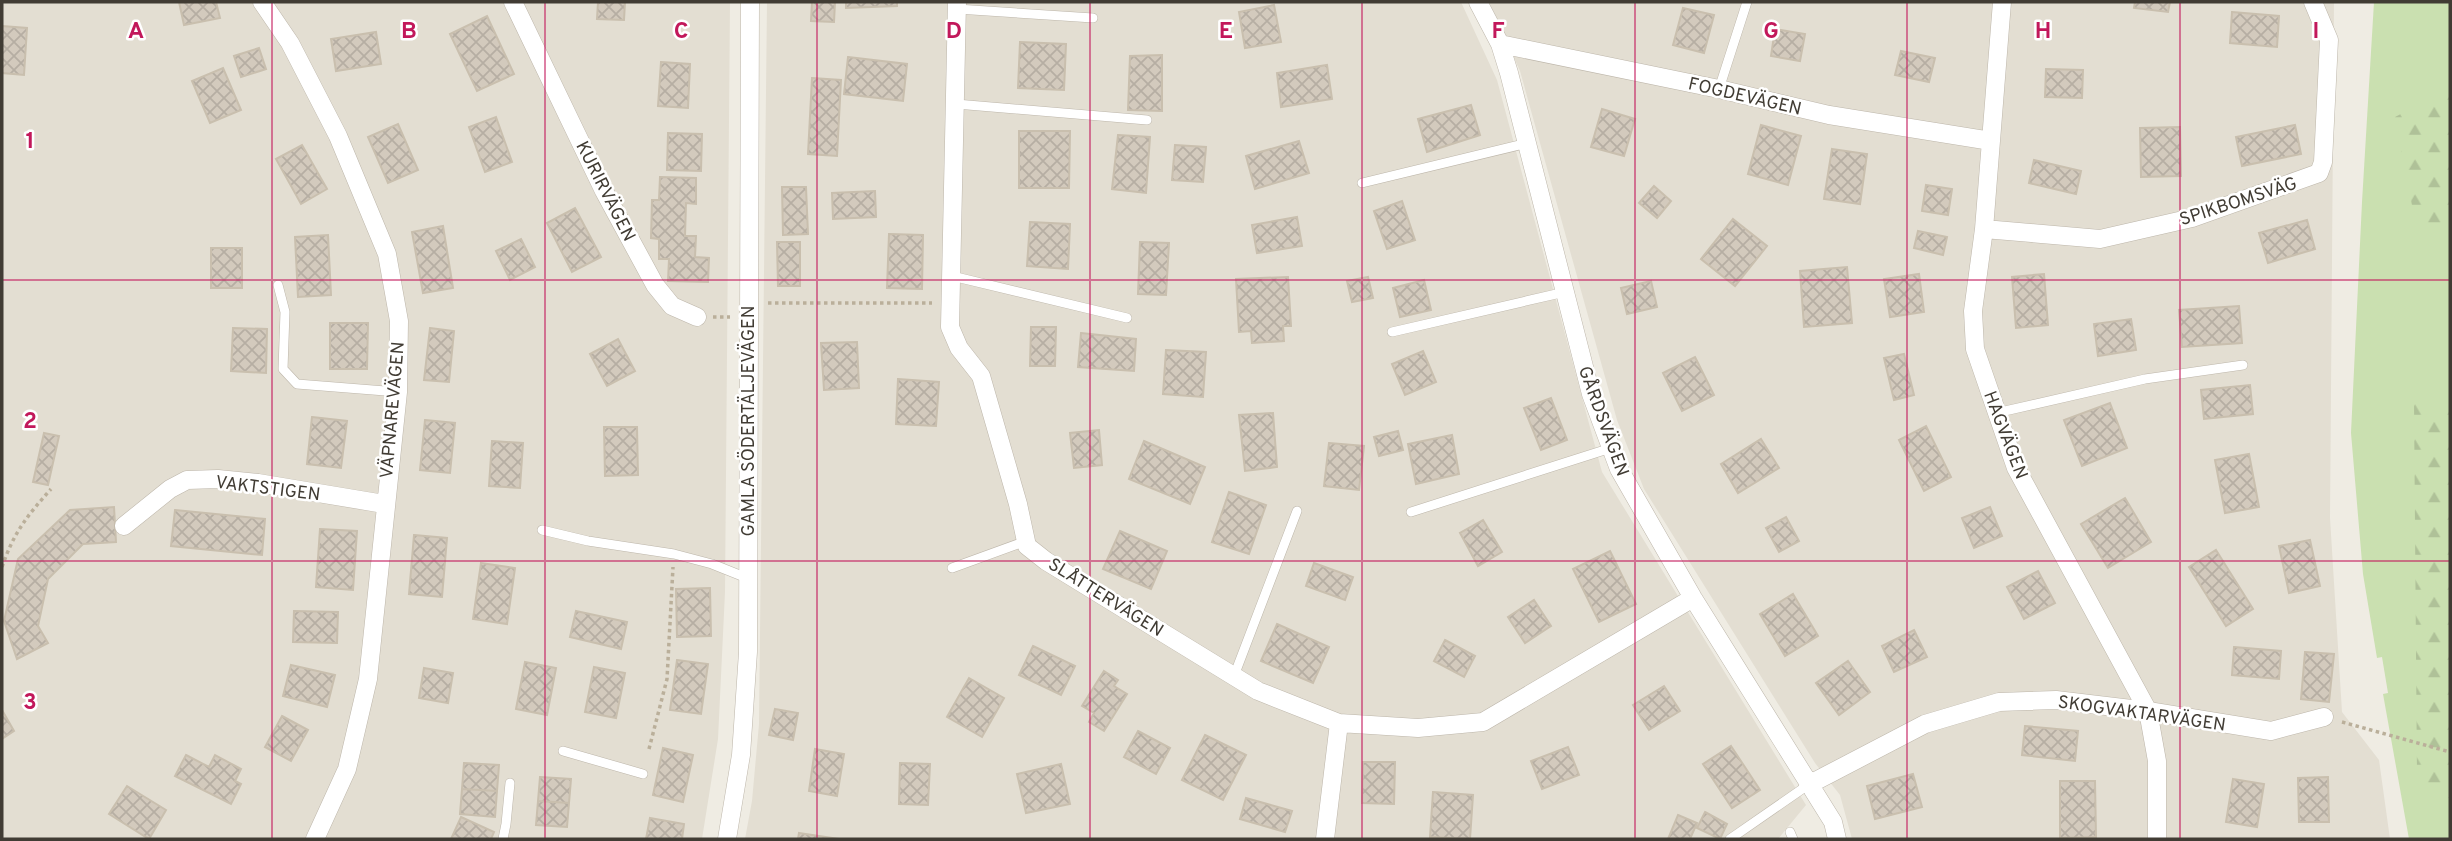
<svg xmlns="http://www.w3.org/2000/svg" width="2452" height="841" font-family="Overpass,sans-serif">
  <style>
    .residential { fill: #e3ded2 }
    .green { fill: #cae0b0 }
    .forest { fill: url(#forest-firs) }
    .building { fill: url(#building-cross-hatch); stroke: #c9bfae; stroke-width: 2 }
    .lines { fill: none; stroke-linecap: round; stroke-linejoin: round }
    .service-casing { stroke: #bdb6aa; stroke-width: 10 }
    .minor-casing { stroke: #bdb6aa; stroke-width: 19 }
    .path { stroke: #baaf9a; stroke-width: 3.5; stroke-dasharray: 3.5 3.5; stroke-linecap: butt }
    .service { stroke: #fff; stroke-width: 9 }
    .minor { stroke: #fff; stroke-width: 18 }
    .grid { fill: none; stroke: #c2185b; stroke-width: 2; stroke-opacity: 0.55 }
    .labels { text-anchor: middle; stroke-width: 5; stroke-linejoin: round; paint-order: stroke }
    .street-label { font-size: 18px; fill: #413c34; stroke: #fff }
    .grid-label { font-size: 23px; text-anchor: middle; font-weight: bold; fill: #c2185b; stroke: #fff; stroke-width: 5; stroke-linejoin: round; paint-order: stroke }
  </style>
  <defs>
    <pattern id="forest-firs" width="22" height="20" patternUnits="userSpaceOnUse" patternTransform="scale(1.75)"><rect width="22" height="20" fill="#cae0b0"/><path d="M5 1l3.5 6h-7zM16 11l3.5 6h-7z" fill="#afc198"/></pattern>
    <pattern id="building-cross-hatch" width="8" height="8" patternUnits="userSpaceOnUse" patternTransform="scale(1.75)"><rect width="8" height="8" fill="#d3cabd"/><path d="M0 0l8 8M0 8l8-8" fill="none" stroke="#b6aea3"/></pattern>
  </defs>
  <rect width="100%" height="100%" fill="#efece3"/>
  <!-- residential -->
  <path class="residential" d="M2,2H730L725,592L718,739L702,839H2Z
    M767,2H1461L1497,80L1602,472L1806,805L1778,839H745L752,801L759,724Z
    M1489,2H2334L2330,518L2342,712L2379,760L2390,839H1852L1840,795L1815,763L1644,489L1617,420L1520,71Z"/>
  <!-- green -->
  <path class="green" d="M2374,2H2450V839H2409L2383,694L2388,693L2382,657L2377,658L2363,574L2351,433L2362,202Z"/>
  <!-- forest -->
  <path class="forest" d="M2441,93H2450V236L2416,226L2395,117Z
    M2450,397V799L2417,777L2414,401Z"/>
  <!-- building -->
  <path class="building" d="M179,2H216L220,18L184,25Z
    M598,2H625L624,20L597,19Z
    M812,2H835L834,22L811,21Z
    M846,2H897V6L846,8Z
    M2135,2H2170L2168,12L2134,8Z
    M1274,5L1281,42L1245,48L1239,12Z
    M1683,8L1714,15L1704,53L1673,45Z
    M2232,12L2279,16L2277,47L2230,43Z
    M487,16L514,74L477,91L450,34Z
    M2,26L27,28L24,75L2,73Z
    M1775,29L1805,34L1800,61L1771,56Z
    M376,32L381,64L336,71L331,39Z
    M1020,42L1066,44L1064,90L1018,88Z
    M259,48L266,69L241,77L234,56Z
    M1901,51L1935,58L1929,82L1895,75Z
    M1162,55V111L1128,110L1130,56Z
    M848,57L907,64L903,101L844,94Z
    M661,62L690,64L688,108L658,106Z
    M1327,65L1332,99L1281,107L1277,73Z
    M223,68L241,110L210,123L192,81Z
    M2046,69L2083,70L2082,98L2045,97Z
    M812,78L841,80L837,156L808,154Z
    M1471,105L1480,135L1427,152L1418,119Z
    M1602,109L1635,119L1624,156L1591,147Z
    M496,117L512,162L485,172L469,127Z
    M398,124L418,170L388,183L368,137Z
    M1761,125L1801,136L1788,185L1748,174Z
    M2295,125L2301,154L2242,166L2236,137Z
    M2180,127L2181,176L2141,177L2140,128Z
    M1019,131H1070L1069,188H1019Z
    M668,133L702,134L701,171L667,170Z
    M1118,135L1150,137L1146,193L1112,189Z
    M1299,141L1309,173L1255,189L1246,156Z
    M302,145L327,189L301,204L276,159Z
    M1175,145L1206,147L1203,182L1172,180Z
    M1832,149L1867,154L1860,204L1824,199Z
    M2034,160L2081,171L2076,194L2029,183Z
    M660,177L696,178V204L686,203L685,236H696L695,257L709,258L708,282L668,281L669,259H659V239L651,238L652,200H659Z
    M1926,185L1952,189L1948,215L1922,211Z
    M1654,186L1671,201L1657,218L1639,203Z
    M782,187H806L808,234L783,235Z
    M875,191L876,217L833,219L832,193Z
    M1402,201L1415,240L1387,249L1374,211Z
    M575,208L601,257L572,272L547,223Z
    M1297,217L1302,246L1257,253L1252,225Z
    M1733,219L1767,246L1735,286L1701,259Z
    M2307,220L2315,249L2268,263L2259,233Z
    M1030,222L1070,224L1068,269L1027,266Z
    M443,226L453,288L423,293L412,232Z
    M1918,231L1947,237L1943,255L1914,248Z
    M889,234L923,235L922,289L887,288Z
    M328,235L331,295L298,297L295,237Z
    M521,239L535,267L510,280L496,251Z
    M777,242H800V286H778Z
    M1140,242L1169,243L1166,295L1138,294Z
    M211,248H242V288H211Z
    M1847,267L1852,323L1804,327L1800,271Z
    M1919,274L1924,312L1890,317L1884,279Z
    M2044,274L2048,325L2016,328L2012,277Z
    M1288,277L1291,326H1283L1284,341L1252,343L1251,331L1239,332L1236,279Z
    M1368,277L1373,298L1352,302L1347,281Z
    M1424,280L1431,310L1400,317L1393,288Z
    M1651,281L1657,307L1627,314L1621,288Z
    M2239,306L2242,343L2182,347L2179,310Z
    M2131,319L2136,350L2098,356L2094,324Z
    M330,323H368L367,369H330Z
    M1031,327H1056L1055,366H1030Z
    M233,328L267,329L266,373L231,371Z
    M430,328L454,331L449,382L424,380Z
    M1081,333L1136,339L1134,371L1078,367Z
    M618,339L635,371L607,386L590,354Z
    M857,342L859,388L824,390L821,343Z
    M1166,350L1206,352L1203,397L1163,394Z
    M1423,351L1436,382L1405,395L1392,364Z
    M1904,354L1914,395L1894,400L1884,358Z
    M1695,357L1714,395L1682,411L1663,373Z
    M898,379L939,382L936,426L896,424Z
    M2250,385L2253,414L2204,419L2201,390Z
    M1551,398L1567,440L1541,450L1524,408Z
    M2110,403L2127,448L2082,466L2064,420Z
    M1273,413L1277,467L1245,471L1239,415Z
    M312,417L347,421L341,468L307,464Z
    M425,420L455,423L450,473L420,470Z
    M1926,426L1951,477L1924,491L1899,440Z
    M604,427H637L638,475L605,476Z
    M1099,430L1102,465L1074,468L1070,433Z
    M1398,431L1403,450L1379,456L1374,437Z
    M44,433L59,436L48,485L33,482Z
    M1452,435L1459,474L1416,484L1408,444Z
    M1761,439L1779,468L1738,493L1721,464Z
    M492,441L523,443L520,488L489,486Z
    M1144,441L1205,467L1190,504L1129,479Z
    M1329,443L1364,446L1359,490L1324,486Z
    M2249,454L2259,507L2225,513L2215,460Z
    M1229,492L1266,505L1249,554L1212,542Z
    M2125,498L2151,542L2108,568L2081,524Z
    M114,507L116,542L83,544L48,579L38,626L48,643L17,659L4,621L18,559L70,510Z
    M1990,507L2002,536L1974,548L1962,518Z
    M175,510L265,519L262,555L171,546Z
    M1786,517L1799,541L1779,552L1766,528Z
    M1483,520L1502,552L1478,566L1460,533Z
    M320,529L357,531L353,590L316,587Z
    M1120,531L1167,551L1151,589L1103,569Z
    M414,535L447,538L442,597L409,594Z
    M2310,540L2320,586L2289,593L2279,546Z
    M2216,550L2253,609L2226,626L2189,567Z
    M1610,551L1636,604L1599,622L1573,569Z
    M481,563L515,568L507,624L473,619Z
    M1314,563L1353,577L1345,600L1306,586Z
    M2038,571L2055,603L2024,619L2007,587Z
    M710,588L711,636L677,637L676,589Z
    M1793,594L1818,636L1785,656L1760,614Z
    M1534,600L1551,626L1525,643L1508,617Z
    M294,611L338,612L337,643L293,642Z
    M576,611L627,622L621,649L570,637Z
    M1277,624L1329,647L1313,683L1261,661Z
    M1914,630L1927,657L1894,672L1882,646Z
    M1445,640L1475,656L1464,677L1434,661Z
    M1033,646L1075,666L1061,695L1019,675Z
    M2234,647L2281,651L2279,679L2232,675Z
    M2305,652L2334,654L2329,702L2301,699Z
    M677,660L708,664L701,714L670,710Z
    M1848,661L1870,692L1839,715L1816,683Z
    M525,662L556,668L547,715L516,709Z
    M291,665L335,675L327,707L283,696Z
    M594,667L625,673L616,718L585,712Z
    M424,668L453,673L448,703L419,698Z
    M1104,671L1118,680L1114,686L1127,694L1104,731L1089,722L1094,713L1082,706Z
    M969,678L1004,698L982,737L947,717Z
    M1664,686L1680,711L1649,730L1633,705Z
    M775,709L798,713L793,740L769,735Z
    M2,710L14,731L2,739Z
    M282,716L308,730L291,761L265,747Z
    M2025,726L2078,731L2075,761L2022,755Z
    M1138,731L1170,748L1156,774L1124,757Z
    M1205,735L1246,755L1223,800L1182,780Z
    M1731,746L1760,790L1732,808L1703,764Z
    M1568,747L1579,775L1542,789L1531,761Z
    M663,748L693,755L683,802L653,795Z
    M815,749L844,754L837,796L809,791Z
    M186,755L209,767L215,755L241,769L235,781L241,784L231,804L175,776Z
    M1363,762H1395L1394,804L1362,803Z
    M464,763L499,765L497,791L462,789Z
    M900,763L930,764L928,805L899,804Z
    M1061,764L1070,804L1026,813L1017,774Z
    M1913,774L1922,807L1875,819L1867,786Z
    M540,777L571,779L569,803L538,801Z
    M2328,777L2329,822H2299L2298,778Z
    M2233,779L2264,784L2257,827L2226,822Z
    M2060,781H2095L2096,837L2060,838Z
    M127,786L166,810L149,839L109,814Z
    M462,789L497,791L495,817L460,814Z
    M1433,792L1473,795L1470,839L1430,837Z
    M1246,798L1292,811L1285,832L1240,819Z
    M538,801L569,803L567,827L536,825Z
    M1705,812L1727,824L1720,839L1697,828Z
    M1678,815L1697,823L1690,839H1668Z
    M461,817L494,832L491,839H451Z
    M650,818L684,824L682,839H646Z
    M799,833L839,839H798Z"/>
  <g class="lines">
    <!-- service casing -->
    <g class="service-casing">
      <path id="service" d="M957,9L1093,18
        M1719,89L1747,2
        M956,104L1147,120
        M1362,183L1528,143
        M952,276L1127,318
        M278,285L285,312L283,369L297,384L398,392
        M1392,332L1565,292
        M1996,413L2145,379L2243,365
        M1411,512L1611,448
        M542,530L588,541L674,554L712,564L747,578
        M952,568L1026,541
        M1234,676L1297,511
        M563,751L643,774
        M1790,832L1793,839
        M503,839L506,824L510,783
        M1730,839L1808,785"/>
    </g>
    <!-- minor casing -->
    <g class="minor-casing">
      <path id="minor" d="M262,2L290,43L338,136L387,254L399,321L398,392L368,679L347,769L315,839
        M513,2L604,191L655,285L672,306L697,317
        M957,2L950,327L959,348L981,376L1018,504L1027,546L1046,561L1258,691L1339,723L1418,728L1483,722L1693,598
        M1478,2L1500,44L1509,73L1591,394L1619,469L1693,598L1833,822L1837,839
        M2002,2L1984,229L1973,311L1975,349L2016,468L2148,711L2157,761V839
        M1500,44L1719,89L1829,115L1991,141
        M1984,229L2100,239L2192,218L2319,173L2323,162L2329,40L2313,2
        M124,526L170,489L187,480L218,479L258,483L384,504
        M1808,785L1925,724L1999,702L2056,700L2148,711L2271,731L2324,717
        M727,839L741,755L748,652L750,2
        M1325,839L1339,723"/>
    </g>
    <!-- path -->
    <path class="path" d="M768,303H932
      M713,317H730
      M2,567C14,532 27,516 51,489
      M2342,722L2450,752
      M649,749L667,679L673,567"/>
    <!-- service -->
    <use href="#service" class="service"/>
    <!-- minor -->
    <use href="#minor" class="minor"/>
  </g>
  <!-- grid -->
  <path class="grid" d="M272,2V839M545,2V839M817,2V839M1090,2V839M1362,2V839M1635,2V839M1907,2V839M2180,2V839M2,280H2450M2,561H2450"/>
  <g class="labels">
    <!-- street labels -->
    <g class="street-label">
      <text transform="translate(1745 96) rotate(13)" y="6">FOGDEVÄGEN</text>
      <text transform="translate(606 191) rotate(63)" y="6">KURIRVÄGEN</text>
      <text transform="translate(2238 201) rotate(-18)" y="6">SPIKBOMSVÄG</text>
      <text transform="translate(392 410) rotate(-85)" y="6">VÄPNAREVÄGEN</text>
      <text transform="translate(748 421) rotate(-90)" y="6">GAMLA SÖDERTÄLJEVÄGEN</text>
      <text transform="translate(1604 421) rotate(70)" y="6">GÅRDSVÄGEN</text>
      <text transform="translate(2006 435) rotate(69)" y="6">HAGVÄGEN</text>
      <text transform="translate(268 488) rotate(7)" y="6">VAKTSTIGEN</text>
      <text transform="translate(1106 597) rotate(32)" y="6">SLÅTTERVÄGEN</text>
      <text transform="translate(2142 713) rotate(8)" y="6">SKOGVAKTARVÄGEN</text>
    </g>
  </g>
  <g class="grid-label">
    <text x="136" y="38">A</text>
    <text x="409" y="38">B</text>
    <text x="681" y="38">C</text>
    <text x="954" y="38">D</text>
    <text x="1226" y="38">E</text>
    <text x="1498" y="38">F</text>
    <text x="1771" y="38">G</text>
    <text x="2043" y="38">H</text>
    <text x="2316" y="38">I</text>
    <text x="30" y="148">1</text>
    <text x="30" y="428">2</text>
    <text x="30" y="709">3</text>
  </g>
  <!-- border -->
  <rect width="2452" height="841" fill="none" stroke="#413c34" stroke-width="7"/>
</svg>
